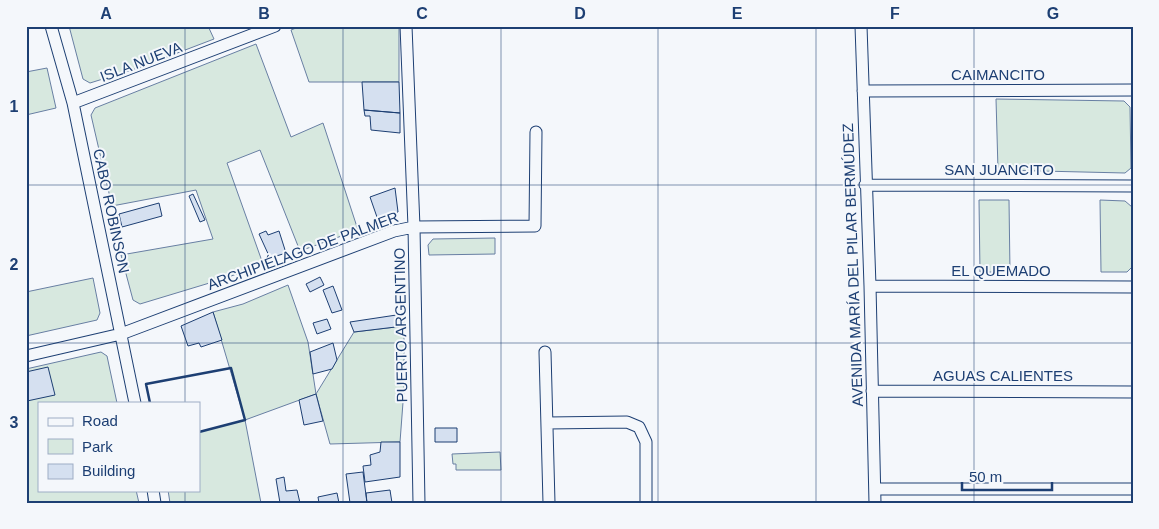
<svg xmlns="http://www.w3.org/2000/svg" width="1159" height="529" font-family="Helvetica,sans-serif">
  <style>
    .green { fill: #d7e8df; stroke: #687fa3 }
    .building { fill: #d5e0f0; stroke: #1d3f73 }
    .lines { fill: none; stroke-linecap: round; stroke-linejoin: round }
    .street-casing { stroke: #1d3f73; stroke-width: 13 }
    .street { stroke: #f4f7fb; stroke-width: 11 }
    .wall { stroke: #1d3f73; stroke-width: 2.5 }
    .grid { fill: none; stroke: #1d3f73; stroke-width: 1; stroke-opacity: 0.55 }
    .labels { text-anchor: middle; stroke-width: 4; stroke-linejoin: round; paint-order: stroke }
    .street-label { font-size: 15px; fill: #1d3f73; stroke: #f4f7fb }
    .neatline { fill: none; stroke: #1d3f73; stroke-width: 2 }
    .grid-label { font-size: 16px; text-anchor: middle; font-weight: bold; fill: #1d3f73 }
  </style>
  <rect width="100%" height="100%" fill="#f4f7fb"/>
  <!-- green -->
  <path class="green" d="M69,26H121L122,28L127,26H208L214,39L138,68L90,83L83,79Z
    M301,26H399V82H309L291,30Z
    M256,44L291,137L323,123L358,230L300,251L260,150L227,163L263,264L226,278L140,304L133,300L121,255L213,239L196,190L112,206L91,115L95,108Z
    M47,68L56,108L26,115V72Z
    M996,99L1124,101L1130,107L1131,168L1125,173L998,170Z
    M979,200H1009L1010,272H980Z
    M1100,200L1125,201L1132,207V267L1127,272H1101Z
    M495,238V254L429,255L428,245L433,239Z
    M93,278L100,313L97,320L26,336V292Z
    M288,285L308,342L316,394L354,332L404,326V389L400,442L330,444L316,394L245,420L261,503H170L168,490H199V432L245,420L213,312L243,304Z
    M101,352L107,356L117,403H39V490H136L139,503H26V369Z
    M500,452L501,470H456V464H453L452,454Z"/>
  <!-- building -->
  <path class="building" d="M362,82H399L400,113L364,110Z
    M364,110L400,113V133L371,130L370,116H365Z
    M395,188L398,212L378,220L370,197Z
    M193,194L205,220L200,222L189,196Z
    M159,203L162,216L122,227L119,214Z
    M266,231L268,235L279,231L286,253L270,258L259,234Z
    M320,277L324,285L310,292L306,284Z
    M333,286L342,310L332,313L323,290Z
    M213,312L222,340L201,347L199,343L188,346L181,326Z
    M403,314L404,326L354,332L350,322Z
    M327,319L331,329L317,334L313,323Z
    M333,343L337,360L332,369L313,374L310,352Z
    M48,367L55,395L27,401L26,372Z
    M316,394L323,421L304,425L299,400Z
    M435,428H457V442H435Z
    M381,442H400V477L365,482L363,466L371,465L370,455L380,452Z
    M363,472L367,503H350L346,474Z
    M284,477L286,491L297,490L300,503H280L276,479Z
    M390,490L392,503H367L366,493Z
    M337,493L339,503H319L318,497Z"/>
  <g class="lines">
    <!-- street casing -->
    <g class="street-casing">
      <path id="street" d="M51,26L73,103L135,403
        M406,26L414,227L419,503
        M861,26L870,286L875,503
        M863,91L1133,90
        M73,103L275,26
        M865,185L1133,186
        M870,286L1133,287
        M545,352L549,503
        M26,356L121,334L394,231L414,227L535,226L536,132
        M872,391L1133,392
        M547,423L627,422L639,427L646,442V503
        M875,489H1133
        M153,490L155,503"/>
    </g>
    <!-- street -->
    <use href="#street" class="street"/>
    <!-- wall -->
    <path class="wall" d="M150,403L146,384L231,368L245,420L199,432"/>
  </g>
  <!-- grid -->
  <path class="grid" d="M185,26V403M343,26V503M501,26V503M658,26V503M816,26V503M974,26V503M26,185H1133M26,343H1133M185,490V503"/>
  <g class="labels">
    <!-- street labels -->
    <g class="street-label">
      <text transform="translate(141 62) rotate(-21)" y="5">ISLA NUEVA</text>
      <text x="998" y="80">CAIMANCITO</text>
      <text x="999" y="175">SAN JUANCITO</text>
      <text transform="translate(111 211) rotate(78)" y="5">CABO ROBINSON</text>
      <text transform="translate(303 251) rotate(-20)" y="5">ARCHIPIÉLAGO DE PALMER</text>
      <text transform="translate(853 265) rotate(-92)" y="5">AVENIDA MARÍA DEL PILAR BERMÚDEZ</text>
      <text x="1001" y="276">EL QUEMADO</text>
      <text transform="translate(401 325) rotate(-91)" y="5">PUERTO ARGENTINO</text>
      <text x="1003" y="381">AGUAS CALIENTES</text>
    </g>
  </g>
  <!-- border -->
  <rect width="1159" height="529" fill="none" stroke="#f4f7fb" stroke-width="55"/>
  <!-- legend -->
  <rect x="38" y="402" width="162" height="90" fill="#f4f7fb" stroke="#9eadc5"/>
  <rect x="48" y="418" width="25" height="8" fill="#f4f7fb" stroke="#9eadc5"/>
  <text x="82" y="426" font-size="15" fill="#1d3f73">Road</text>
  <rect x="48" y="439" width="25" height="15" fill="#d7e8df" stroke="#9eadc5"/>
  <text x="82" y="452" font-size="15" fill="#1d3f73">Park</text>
  <rect x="48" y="464" width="25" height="15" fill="#d5e0f0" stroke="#9eadc5"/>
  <text x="82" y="476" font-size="15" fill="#1d3f73">Building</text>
  <!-- scale -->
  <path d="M962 482v8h90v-8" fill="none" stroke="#1d3f73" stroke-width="2.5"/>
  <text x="969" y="482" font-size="15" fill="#1d3f73" stroke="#f4f7fb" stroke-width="4" paint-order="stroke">50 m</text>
  <rect x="28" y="28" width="1104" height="474" class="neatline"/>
  <g class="grid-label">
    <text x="106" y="19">A</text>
    <text x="264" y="19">B</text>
    <text x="422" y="19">C</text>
    <text x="580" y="19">D</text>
    <text x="737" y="19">E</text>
    <text x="895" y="19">F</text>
    <text x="1053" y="19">G</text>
    <text x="14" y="112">1</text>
    <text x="14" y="270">2</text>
    <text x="14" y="428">3</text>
  </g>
</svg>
